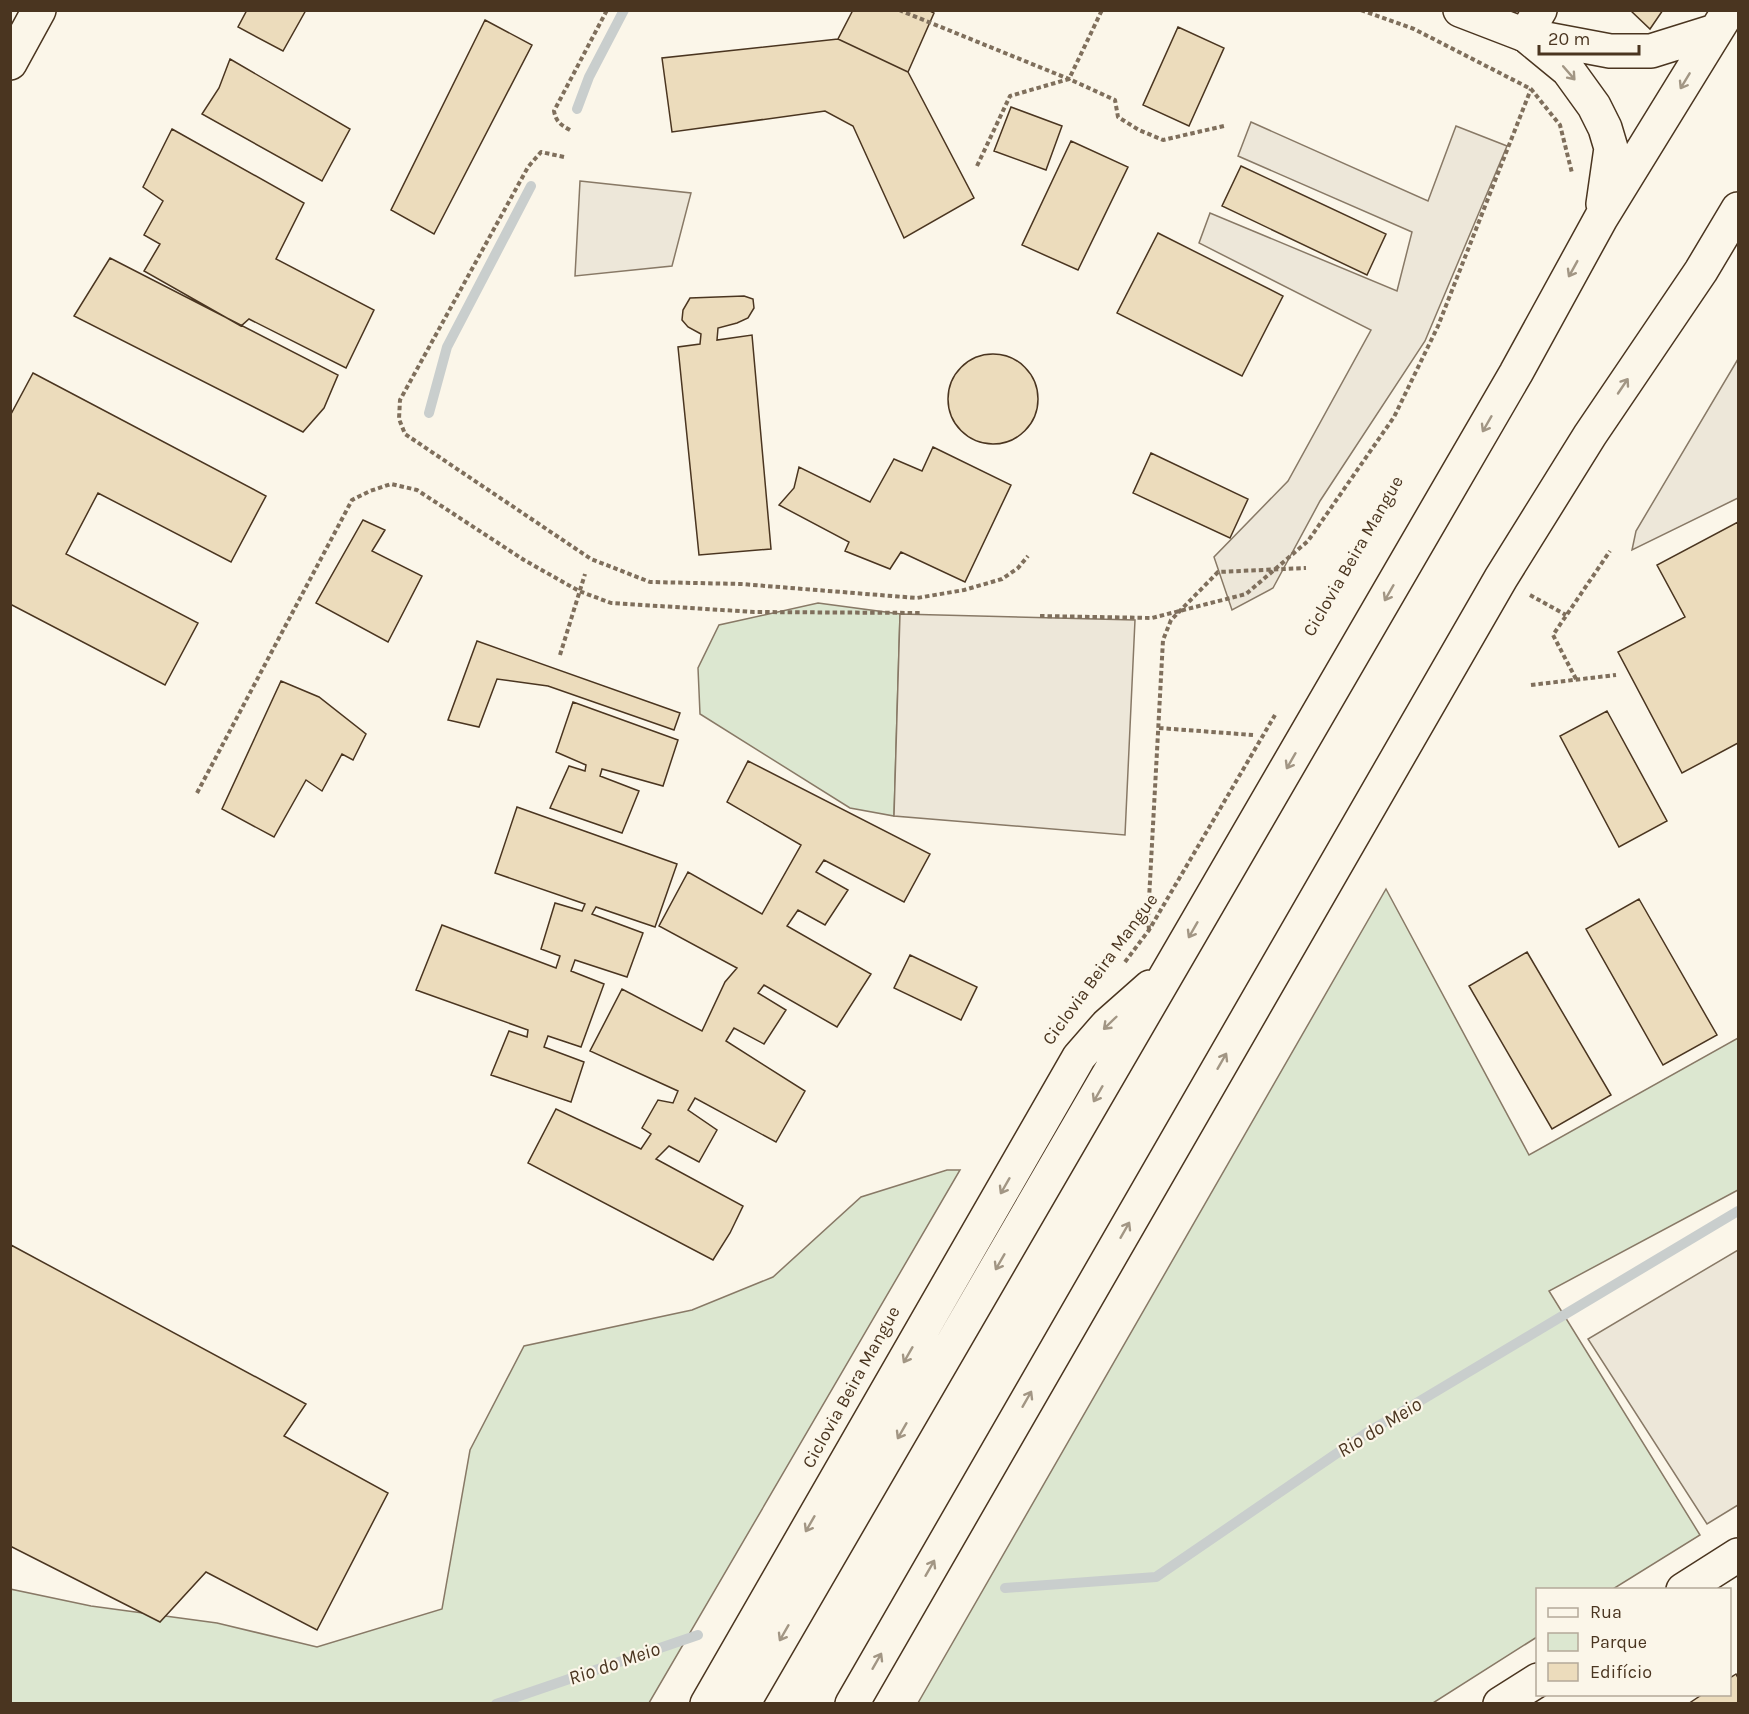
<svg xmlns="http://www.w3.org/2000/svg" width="1749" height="1714" font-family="Karla,sans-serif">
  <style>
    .green { fill: #dce7d0; stroke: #887966; stroke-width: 1.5 }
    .parking { fill: #ede7d9; stroke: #887966; stroke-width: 1.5 }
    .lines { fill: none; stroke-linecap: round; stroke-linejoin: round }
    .stream { stroke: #c9cecd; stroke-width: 10 }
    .building { fill: #ecdcbc; stroke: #4a3520; stroke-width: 1.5 }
    .minor-casing { stroke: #4a3520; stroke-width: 36 }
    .major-casing { stroke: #4a3520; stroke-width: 36 }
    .path { stroke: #7f6f5c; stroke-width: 4; stroke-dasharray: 4.5 3; stroke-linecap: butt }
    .minor { stroke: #fbf6e9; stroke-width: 33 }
    .major { stroke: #fbf6e9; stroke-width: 33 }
    .oneway { stroke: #a29684 }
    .labels { text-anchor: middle; stroke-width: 4.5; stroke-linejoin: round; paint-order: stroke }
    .street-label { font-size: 18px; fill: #4a3520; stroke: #fbf6e9 }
    .water-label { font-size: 20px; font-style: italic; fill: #4a3520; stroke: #fbf6e9 }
  </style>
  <rect width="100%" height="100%" fill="#fbf6e9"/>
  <!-- green -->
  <path class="green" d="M818,603L900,614L894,816L850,808L700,714L698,668L719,625Z
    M1386,889L1529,1155L1738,1038V1190L1549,1291L1700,1535L1613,1589L1538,1590L1537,1637L1433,1703H918Z
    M947,1170H960L649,1703H11L10,1589L91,1606L217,1623L317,1647L442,1609L470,1450L524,1346L692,1310L773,1277L861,1197Z"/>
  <!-- parking -->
  <path class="parking" d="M1251,122L1428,201L1456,126L1507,146L1425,341L1320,501L1273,588L1232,610L1214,557L1288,481L1371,330L1199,243L1210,213L1397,291L1412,232L1238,156Z
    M580,181L691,193L672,266L575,276Z
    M1738,359V498L1632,550L1636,531Z
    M900,614L1135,620L1125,835L894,816Z
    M1738,1250V1505L1707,1524L1588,1339Z"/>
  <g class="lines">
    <!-- stream -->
    <path class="stream" d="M577,109L589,77L624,10
      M429,413L447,347L531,186
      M1005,1588L1156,1577L1368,1432L1738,1211
      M496,1704L698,1635"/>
  </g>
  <!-- building -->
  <path class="building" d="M247,10H306L283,51L238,27Z
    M853,10H928L934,13L908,72L838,39Z
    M1630,10H1663L1650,29Z
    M485,20L532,45L434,234L391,210Z
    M1178,27L1224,48L1189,126L1143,105Z
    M838,39L908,72L974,198L904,238L853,126L825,111L672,132L662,58Z
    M230,59L350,129L322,181L202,114L219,88Z
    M1011,107L1062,126L1046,170L994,151Z
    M172,129L304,203L276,259L374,310L346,368L249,319L241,326L144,271L160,244L144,235L163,201L143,187Z
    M1071,141L1128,167L1078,270L1022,245Z
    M1241,166L1386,234L1367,275L1222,206Z
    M1158,233L1283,296L1242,376L1117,313Z
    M110,258L338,375L324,408L303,432L74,316Z
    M744,296L753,299L754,308L748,318L737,323L718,328L717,340L752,335L771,549L699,555L678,347L700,344L701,334L688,327L682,320L683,310L690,298Z
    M948 399a45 45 0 1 1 90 0a45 45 0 1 1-90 0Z
    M33,373L266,496L231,562L98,493L66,554L198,623L165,685L10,604V416Z
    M933,447L1011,485L965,582L901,552L890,569L845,551L849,542L779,505L794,488L799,467L870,502L894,459L922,471Z
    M1151,453L1248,499L1230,538L1133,493Z
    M363,520L385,530L372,551L422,576L388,642L316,603Z
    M1738,522V743L1682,773L1618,652L1685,617L1657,565Z
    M477,641L680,713L674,730L548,686L497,679L479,727L448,720Z
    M281,681L319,697L366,734L353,760L342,754L322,791L306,780L274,837L222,809Z
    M573,702L678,740L663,786L602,769L600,776L639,791L622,833L550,808L569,766L585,771L586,765L556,752Z
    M1607,711L1667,821L1619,847L1560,736Z
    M748,761L930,854L904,902L824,860L816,872L848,890L825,925L798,910L787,926L871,974L837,1027L764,985L758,993L786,1010L764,1044L734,1028L726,1041L805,1091L776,1142L695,1098L688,1110L717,1130L699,1162L669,1146L656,1159L743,1206L730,1233L713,1260L528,1163L556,1109L641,1149L651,1134L642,1128L658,1100L673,1103L678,1091L590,1051L622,989L702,1031L725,982L737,968L659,926L688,872L762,914L801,845L727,802Z
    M517,807L677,864L655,927L596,907L592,914L643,933L627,977L575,960L571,971L604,984L581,1047L548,1036L544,1047L584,1062L571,1102L491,1075L509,1031L527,1037L528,1030L416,990L442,925L556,968L560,956L541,949L555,903L582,911L585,904L495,873Z
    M1639,899L1717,1035L1663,1065L1586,929Z
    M1527,952L1611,1095L1552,1129L1469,986Z
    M910,955L977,987L961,1020L894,988Z
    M11,1245L306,1404L284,1436L388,1493L317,1630L206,1572L160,1622L10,1546Z
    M1736,1674L1738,1678V1704H1688L1703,1694H1730V1678Z"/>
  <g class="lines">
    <!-- minor casing -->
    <g class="minor-casing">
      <path id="minor" d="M1525,35L1540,10
        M10,63L39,10
        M1683,1590L1738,1555
        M1500,1704L1538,1680"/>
    </g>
    <!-- major casing -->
    <g class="major-casing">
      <path id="major" d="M1460,10L1525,35L1610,51H1651L1715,31
        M1529,38L1568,70L1594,106L1605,128L1611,148L1603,204
        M707,1704L1079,1057L1107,1025L1150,987
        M743,1704L1516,373L1601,218L1729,10
        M852,1704L1501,578L1590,435L1701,271L1738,209"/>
    </g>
    <!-- path -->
    <path class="path" d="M899,10L1069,79L1115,100L1118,117L1139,130L1163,140L1224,126
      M1361,10L1414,29L1531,89L1560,125L1572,173
      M570,130C561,125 556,122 554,111L607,10
      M564,157L541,152L528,167L400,400L399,419L405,434L591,559L650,582L741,584L917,598L964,590L1002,579L1018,568L1028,556
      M977,166L1010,96L1069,79L1102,10
      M1530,595L1566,615
      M1040,616L1152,618L1246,594L1308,541L1394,417L1438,326L1531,89
      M560,655L585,574
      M1576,679L1553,635L1610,551
      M1531,685L1616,675
      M1159,728L1253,735
      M197,793L352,500L370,491L391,484L417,490L524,560L579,591L611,603L754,612L922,613
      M1149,930L1148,918L1163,640L1171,620L1218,572L1306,568
      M1125,962L1149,930L1275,715"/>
    <!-- minor -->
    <use href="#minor" class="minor"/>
    <!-- major -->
    <use href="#major" class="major"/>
  </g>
  <!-- one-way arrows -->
  <defs><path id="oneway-shaft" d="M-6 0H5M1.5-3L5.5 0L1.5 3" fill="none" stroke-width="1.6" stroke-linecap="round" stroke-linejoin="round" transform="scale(1.5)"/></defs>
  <g class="oneway">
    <use href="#oneway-shaft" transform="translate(1569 73) rotate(49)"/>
    <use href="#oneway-shaft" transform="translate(1685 81) rotate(121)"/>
    <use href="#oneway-shaft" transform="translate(1573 269) rotate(119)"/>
    <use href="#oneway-shaft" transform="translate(1623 386) rotate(-56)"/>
    <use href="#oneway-shaft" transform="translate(1487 424) rotate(120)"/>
    <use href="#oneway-shaft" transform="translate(1389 593) rotate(120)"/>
    <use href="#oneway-shaft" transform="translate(1291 761) rotate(120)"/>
    <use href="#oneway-shaft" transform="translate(1193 930) rotate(120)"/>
    <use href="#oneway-shaft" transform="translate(1110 1023) rotate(136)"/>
    <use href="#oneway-shaft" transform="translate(1222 1061) rotate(-60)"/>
    <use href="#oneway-shaft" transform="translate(1098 1094) rotate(120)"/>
    <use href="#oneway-shaft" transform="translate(1005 1186) rotate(120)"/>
    <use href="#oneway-shaft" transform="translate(1125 1230) rotate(-60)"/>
    <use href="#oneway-shaft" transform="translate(1000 1262) rotate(120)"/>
    <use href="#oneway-shaft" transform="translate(908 1355) rotate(120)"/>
    <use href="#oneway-shaft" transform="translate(1027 1399) rotate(-60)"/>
    <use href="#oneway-shaft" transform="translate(902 1431) rotate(120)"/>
    <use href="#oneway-shaft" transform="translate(810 1524) rotate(120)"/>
    <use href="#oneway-shaft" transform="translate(930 1568) rotate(-60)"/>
    <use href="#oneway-shaft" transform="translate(784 1633) rotate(120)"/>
    <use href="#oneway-shaft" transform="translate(877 1661) rotate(-60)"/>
  </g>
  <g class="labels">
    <!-- street labels -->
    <g class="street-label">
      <text transform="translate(1353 556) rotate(-60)" y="6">Ciclovia Beira Mangue</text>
      <text transform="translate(1100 969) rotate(-54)" y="6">Ciclovia Beira Mangue</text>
      <text transform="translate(851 1387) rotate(-61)" y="6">Ciclovia Beira Mangue</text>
    </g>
    <!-- water labels -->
    <g class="water-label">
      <text transform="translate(1379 1427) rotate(-32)" y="7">Rio do Meio</text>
      <text transform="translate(614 1663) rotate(-19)" y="7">Rio do Meio</text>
    </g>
  </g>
  <!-- border -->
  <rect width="1749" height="1714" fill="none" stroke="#4a3520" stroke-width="24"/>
  <!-- legend -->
  <rect x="1536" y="1588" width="195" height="108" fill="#fbf6e9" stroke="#b4a999" stroke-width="1.5"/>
  <rect x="1548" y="1608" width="30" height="9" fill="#fbf6e9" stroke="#b4a999" stroke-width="1.5"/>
  <text x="1590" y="1618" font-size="18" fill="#4a3520">Rua</text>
  <rect x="1548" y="1633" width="30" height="18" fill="#dce7d0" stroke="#b4a999" stroke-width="1.5"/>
  <text x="1590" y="1648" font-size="18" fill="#4a3520">Parque</text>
  <rect x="1548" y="1663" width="30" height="18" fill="#ecdcbc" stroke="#b4a999" stroke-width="1.5"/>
  <text x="1590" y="1678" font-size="18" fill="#4a3520">Edifício</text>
  <!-- scale -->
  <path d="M1539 45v9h100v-9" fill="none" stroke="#4a3520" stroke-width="3"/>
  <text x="1548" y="45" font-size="18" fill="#4a3520" stroke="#fbf6e9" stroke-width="4.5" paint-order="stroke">20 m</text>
</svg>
